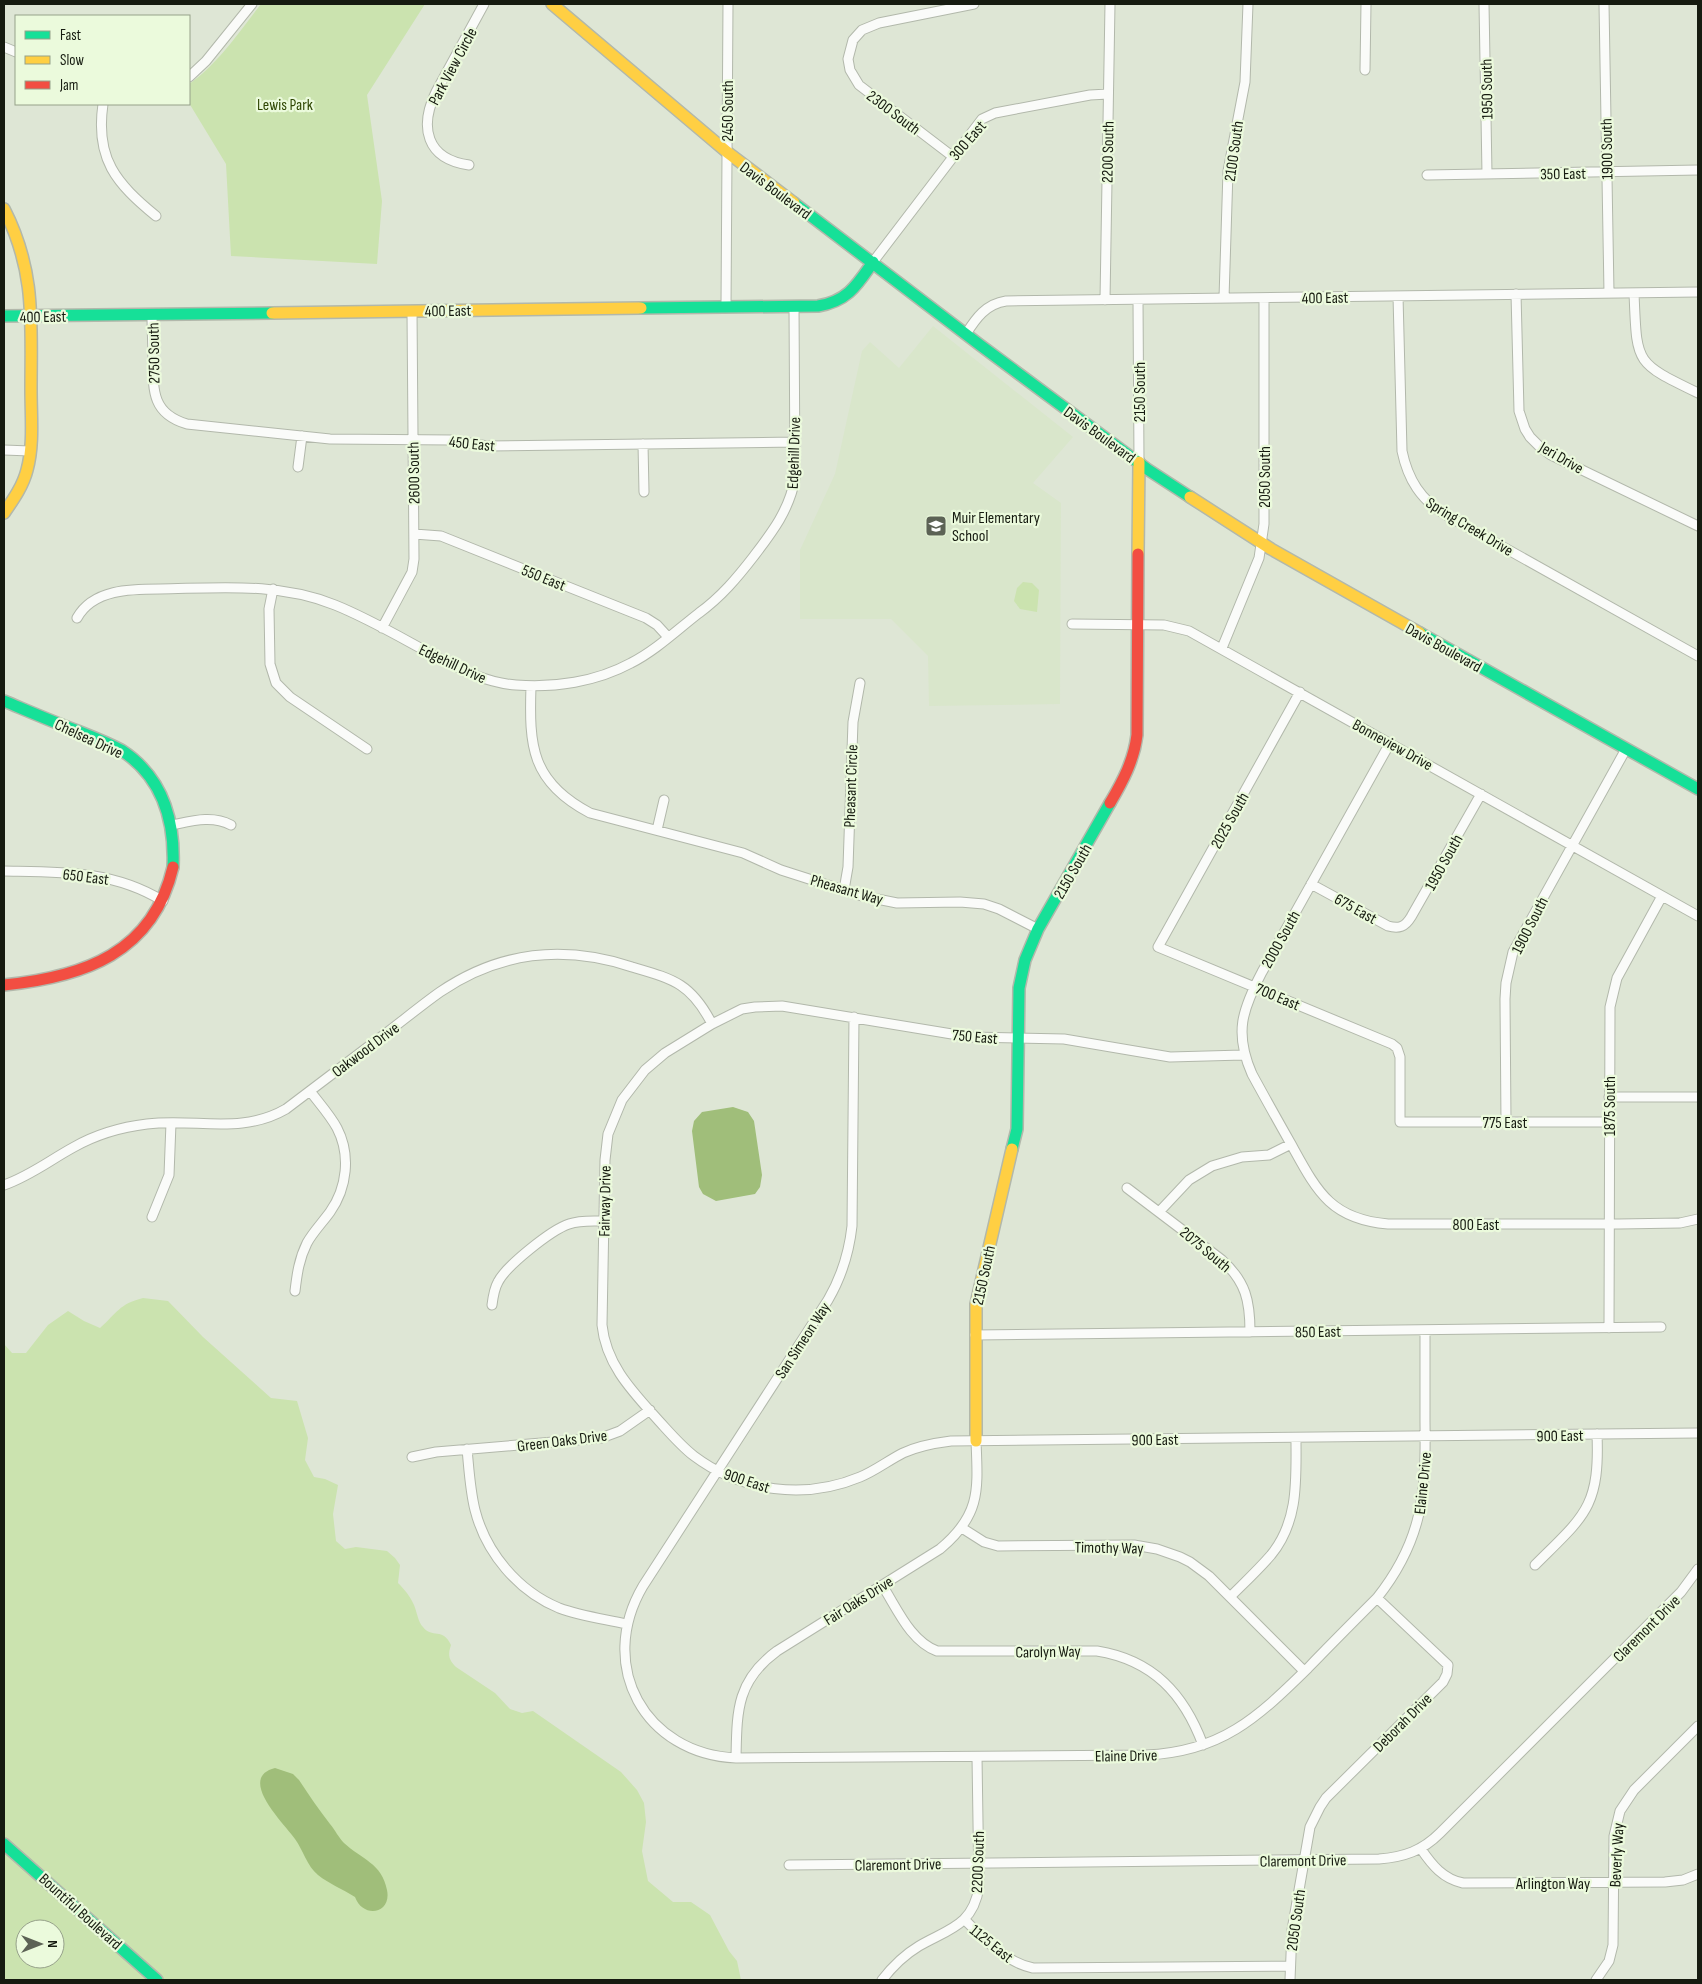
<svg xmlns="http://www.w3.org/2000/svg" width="1702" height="1984" font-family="'Sofia Sans Condensed',sans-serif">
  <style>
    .built { fill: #d9e6cb }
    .green { fill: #cbe3af; fill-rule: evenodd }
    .water { fill: #a0be7a }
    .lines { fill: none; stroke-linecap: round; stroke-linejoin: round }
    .street-casing { stroke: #b2b8ab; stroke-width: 11 }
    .fast-casing { stroke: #b2b8ab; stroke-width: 14 }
    .slow-casing { stroke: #b2b8ab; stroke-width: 14 }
    .jam-casing { stroke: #b2b8ab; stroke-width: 14 }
    .street { stroke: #fafbf9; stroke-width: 9 }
    .fast { stroke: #16e098; stroke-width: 11 }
    .slow { stroke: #ffcf43; stroke-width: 11 }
    .jam { stroke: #f24e42; stroke-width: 11 }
    .labels { text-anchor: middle; stroke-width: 4.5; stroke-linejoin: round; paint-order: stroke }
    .street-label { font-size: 16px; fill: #161b10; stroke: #ebfadc }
    .park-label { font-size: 16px; fill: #2f4703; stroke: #ebfadc }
    .poi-label { font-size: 16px; fill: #161b10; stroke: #ebfadc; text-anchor: start }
  </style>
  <rect width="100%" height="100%" fill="#dee6d5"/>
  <!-- built -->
  <path class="built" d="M933,326L1073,437L1033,483L1061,503L1060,704L929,706L928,656L891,619H800V550L835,474L862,351L870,342L899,368Z"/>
  <!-- green -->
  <path class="green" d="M261,4H425L367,95L382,201L377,264L231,256L226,164L189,103V84C218,64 239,32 261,4Z
    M1023,582L1032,583L1039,590L1037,612L1020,609L1014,601L1017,588Z
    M143,1298L168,1301L203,1337L271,1398L297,1401L308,1438L305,1460L314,1477L325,1479L338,1485L333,1514L336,1541L345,1549L356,1547L387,1551L395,1558L400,1565L398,1583C405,1590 410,1596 414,1605C417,1612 418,1622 423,1627C432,1639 443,1627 451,1645C448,1654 448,1659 456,1667L495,1693L510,1709L522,1713L533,1711L621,1772L637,1790L644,1803L646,1822L642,1851L648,1881L673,1902H691L710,1915L729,1951L737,1961L741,1980H4V1344L12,1353H26L48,1325L68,1311L84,1321L100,1328C117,1313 119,1304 143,1298ZM25,1929H55V1959H25Z"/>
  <!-- water -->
  <path class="water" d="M733,1107L748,1112L754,1121L762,1175L760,1187L755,1194L716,1201L703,1194L699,1187L692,1131L694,1121L702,1112Z
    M275,1768L293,1774L299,1780C309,1795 319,1810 330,1824C335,1830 339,1838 344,1843C361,1859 382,1863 387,1890C392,1914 363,1919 355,1897C343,1889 329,1884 318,1875C307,1866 303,1850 295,1839C285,1824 236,1778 275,1768Z"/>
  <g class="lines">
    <!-- street casing -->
    <g class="street-casing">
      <path id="street" d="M1484,4L1487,174
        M1604,4L1609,293
        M4,47L16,52
        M1365,70L1366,4
        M189,77L206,61L252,4
        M103,104C95,159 116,183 156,216
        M952,156L859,85L850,70L848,59L853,40L862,30L879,23L974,4
        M469,165C426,159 419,127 436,92L484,4
        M1427,175L1698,170
        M873,262L982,119L995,113L1090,95L1108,94
        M1634,293C1637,364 1634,362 1698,393
        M1516,294L1519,411L1525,429L1530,437L1540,447L1551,455L1698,526
        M1398,296L1402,451C1408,480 1421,500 1446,515L1698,656
        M1224,298L1228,171L1245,82L1248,4
        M1105,300L1110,4
        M1138,300L1139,462
        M726,307L728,4
        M152,314C152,330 153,346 153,362C153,392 153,414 187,424L330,439L452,440L487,446L795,442
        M966,334C976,318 986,304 1006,301L1698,292
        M643,444L644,492
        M4,450L30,451
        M298,467L302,436
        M414,534L441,536L646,618L657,625L668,637
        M273,589L269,609L270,664L276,683L290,697L367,749
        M77,618C93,589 131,589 160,589C219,588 279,582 335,605C370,619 403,639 437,657C462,670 487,683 516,685C554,688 596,682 631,663C655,651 677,630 699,613C721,597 737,578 754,556C773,531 789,510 795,479L794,306
        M1072,624L1164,625L1189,631L1698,916
        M382,628L412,572L414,559L412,311
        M1222,648L1259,558L1264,524V298
        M531,686C529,746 531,782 590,813L743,853L781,870L862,896L897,903L960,902L984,904L999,909L1038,929
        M1300,692L1158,947L1392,1044L1397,1048L1400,1057V1122H1609
        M1390,743L1262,972C1242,1010 1234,1033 1252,1074C1265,1098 1278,1121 1291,1144C1317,1191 1330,1219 1388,1224H1619L1680,1223L1698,1219
        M172,825C192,821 212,815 231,825
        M657,830L664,800
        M4,871C60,872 113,870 163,901
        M1311,884L1388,926C1399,929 1405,927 1411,917L1481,794
        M844,890L848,867L853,722L860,683
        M854,1017L852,1226C849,1253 842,1276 828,1300L643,1586C596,1666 645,1754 736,1758L1146,1755C1221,1752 1257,1718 1308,1668C1331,1644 1354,1621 1377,1598C1423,1540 1426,1493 1425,1422C1425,1391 1425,1361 1425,1330
        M1243,1055L1170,1057L1064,1039L970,1037L782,1006L755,1007L742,1009L712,1024L665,1053L645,1070L622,1100L608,1134L605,1160L602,1325C606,1365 633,1392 659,1421C670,1433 681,1446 694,1456C742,1492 805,1500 860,1477C875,1471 889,1460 903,1453C918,1446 935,1443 951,1441L1698,1433
        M1609,1097H1698
        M1506,1122L1505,999L1506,983L1513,952L1626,749
        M4,1185C30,1176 50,1160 74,1147C97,1134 122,1127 147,1124C196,1118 241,1135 286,1109C320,1083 355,1057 389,1031C406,1018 423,1004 440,992C500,951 565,945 632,967C673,979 691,983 712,1024
        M1127,1188L1222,1260C1246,1282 1250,1301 1250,1332
        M1159,1212L1189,1180L1212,1166L1242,1157L1269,1155L1291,1144
        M152,1217L169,1175L171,1123
        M295,1291C297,1274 299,1259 307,1243C313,1232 322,1223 330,1212C347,1188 351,1155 337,1128C330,1115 319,1103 310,1091
        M492,1305C493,1297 494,1289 498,1282C506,1266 551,1230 569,1224C580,1220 591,1221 603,1221
        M1609,1328L1610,1007L1617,978L1662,896
        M975,1335L1661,1327
        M467,1449C469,1469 470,1490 475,1510C486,1553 518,1591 559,1608C581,1616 604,1619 626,1624
        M412,1457L436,1452L601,1438L620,1431L650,1410
        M962,1528L984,1542L998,1546L1134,1545L1157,1549L1180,1557L1190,1562L1209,1576L1304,1671
        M1535,1565C1584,1516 1600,1508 1597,1434
        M882,1585C897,1608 910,1641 937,1651H1097C1153,1660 1184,1694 1203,1745
        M1230,1597C1244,1583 1258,1570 1271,1555C1299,1521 1296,1479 1296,1438
        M736,1758C737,1712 736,1681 777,1651L940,1549C981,1515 978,1490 976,1441
        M1421,1849C1432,1865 1443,1879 1463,1883L1665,1882L1683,1880L1698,1874
        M789,1865L1379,1859C1404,1857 1422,1851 1440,1833L1681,1592L1698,1569
        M965,1920C985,1940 1005,1962 1033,1968L1290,1966
        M882,1980C892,1967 904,1955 919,1946C948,1929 973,1926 979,1887L977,1757
        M1290,1980L1292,1930L1310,1827L1320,1807L1326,1798L1443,1682L1447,1674L1448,1665L1377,1598
        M1596,1980L1609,1961L1613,1945L1614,1836L1620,1811L1634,1790L1698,1726"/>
    </g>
    <!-- fast casing -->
    <g class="fast-casing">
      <path id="fast" d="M794,203L980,345L1147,469L1190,497
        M641,308L818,306C848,301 857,285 873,262
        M4,316L272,313
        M1420,633L1698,789
        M4,701C28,711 51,721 75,730C90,736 106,742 121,750C163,777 175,820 173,867
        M1012,1149L1017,1129L1019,988L1025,960L1038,929L1110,803
        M4,1844L157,1980"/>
    </g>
    <!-- slow casing -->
    <g class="slow-casing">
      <path id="slow" d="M552,4L727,152L794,203
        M4,209C36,271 31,323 31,390C31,417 34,444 27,470C23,486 13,500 4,513
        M272,313L641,308
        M1190,497L1271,549L1420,633
        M1138,554L1139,462
        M976,1441V1304L1012,1149"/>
    </g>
    <!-- jam casing -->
    <g class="jam-casing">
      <path id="jam" d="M1110,803C1123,781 1134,760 1137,735L1138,554
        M4,985C84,977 153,953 173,867"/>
    </g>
    <!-- street -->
    <use href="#street" class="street"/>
    <!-- fast -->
    <use href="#fast" class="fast"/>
    <!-- slow -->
    <use href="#slow" class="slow"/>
    <!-- jam -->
    <use href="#jam" class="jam"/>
  </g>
  <!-- icons -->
  <defs>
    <g id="school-square" transform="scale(1.125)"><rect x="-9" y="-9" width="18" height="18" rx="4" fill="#5c6255" stroke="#ebfadc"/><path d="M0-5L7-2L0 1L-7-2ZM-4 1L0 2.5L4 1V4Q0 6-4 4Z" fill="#fff"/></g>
  </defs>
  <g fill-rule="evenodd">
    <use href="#school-square" x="936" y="526"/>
  </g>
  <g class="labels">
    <!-- street labels -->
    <g class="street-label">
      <text transform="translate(452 66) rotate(-62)" y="6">Park View Circle</text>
      <text transform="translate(1486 89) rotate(-91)" y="6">1950 South</text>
      <text transform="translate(727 111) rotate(-90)" y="6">2450 South</text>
      <text transform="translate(894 112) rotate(37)" y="6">2300 South</text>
      <text transform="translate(967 140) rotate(-49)" y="6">300 East</text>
      <text transform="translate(1606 149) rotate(-91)" y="6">1900 South</text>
      <text transform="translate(1233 151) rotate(-82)" y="6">2100 South</text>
      <text transform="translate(1107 152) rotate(-89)" y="6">2200 South</text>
      <text transform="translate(1563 173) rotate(-1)" y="6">350 East</text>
      <text transform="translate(776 190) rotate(37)" y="6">Davis Boulevard</text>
      <text transform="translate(1325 297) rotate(-1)" y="6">400 East</text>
      <text transform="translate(448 310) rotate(-1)" y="6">400 East</text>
      <text transform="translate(43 316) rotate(-1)" y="6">400 East</text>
      <text transform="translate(153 353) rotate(-91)" y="6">2750 South</text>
      <text transform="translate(1139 392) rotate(-90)" y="6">2150 South</text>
      <text transform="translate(1100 434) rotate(36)" y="6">Davis Boulevard</text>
      <text transform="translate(472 443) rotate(6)" y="6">450 East</text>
      <text transform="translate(793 453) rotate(-88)" y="6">Edgehill Drive</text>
      <text transform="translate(1562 457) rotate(30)" y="6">Jeri Drive</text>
      <text transform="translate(413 473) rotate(-91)" y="6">2600 South</text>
      <text transform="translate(1264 477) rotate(-90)" y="6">2050 South</text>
      <text transform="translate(1470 526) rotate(31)" y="6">Spring Creek Drive</text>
      <text transform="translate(544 577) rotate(22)" y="6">550 East</text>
      <text transform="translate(1444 647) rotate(29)" y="6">Davis Boulevard</text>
      <text transform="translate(453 663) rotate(25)" y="6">Edgehill Drive</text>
      <text transform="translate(89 738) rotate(25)" y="6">Chelsea Drive</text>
      <text transform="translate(1393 744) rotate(29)" y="6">Bonneview Drive</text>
      <text transform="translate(850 786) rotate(-88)" y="6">Pheasant Circle</text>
      <text transform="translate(1229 820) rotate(-61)" y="6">2025 South</text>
      <text transform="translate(1443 862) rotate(-61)" y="6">1950 South</text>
      <text transform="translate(1072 871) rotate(-60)" y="6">2150 South</text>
      <text transform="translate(86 876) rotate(7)" y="6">650 East</text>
      <text transform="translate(847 889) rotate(16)" y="6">Pheasant Way</text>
      <text transform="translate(1356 908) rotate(29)" y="6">675 East</text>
      <text transform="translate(1529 925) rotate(-63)" y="6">1900 South</text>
      <text transform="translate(1280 939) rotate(-61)" y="6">2000 South</text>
      <text transform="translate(1278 996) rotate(23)" y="6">700 East</text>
      <text transform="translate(975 1036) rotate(5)" y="6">750 East</text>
      <text transform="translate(365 1049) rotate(-37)" y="6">Oakwood Drive</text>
      <text transform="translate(1609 1106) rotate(-90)" y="6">1875 South</text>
      <text x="1505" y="1128">775 East</text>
      <text transform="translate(604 1201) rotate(-89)" y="6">Fairway Drive</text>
      <text x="1476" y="1230">800 East</text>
      <text transform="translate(1206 1249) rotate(40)" y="6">2075 South</text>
      <text transform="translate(983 1275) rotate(-78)" y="6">2150 South</text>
      <text transform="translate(1318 1331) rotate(-1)" y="6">850 East</text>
      <text transform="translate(802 1340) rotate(-57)" y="6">San Simeon Way</text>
      <text transform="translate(1560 1435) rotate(-1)" y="6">900 East</text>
      <text transform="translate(1155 1439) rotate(-1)" y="6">900 East</text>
      <text transform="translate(562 1440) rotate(-7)" y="6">Green Oaks Drive</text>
      <text transform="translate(747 1480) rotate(18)" y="6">900 East</text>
      <text transform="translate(1422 1483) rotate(-84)" y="6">Elaine Drive</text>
      <text transform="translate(1109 1547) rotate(1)" y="6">Timothy Way</text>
      <text transform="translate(858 1600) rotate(-32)" y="6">Fair Oaks Drive</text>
      <text transform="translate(1646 1628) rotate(-45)" y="6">Claremont Drive</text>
      <text transform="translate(1048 1651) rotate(-1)" y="6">Carolyn Way</text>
      <text transform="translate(1402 1722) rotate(-45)" y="6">Deborah Drive</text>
      <text transform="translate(1126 1755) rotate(-1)" y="6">Elaine Drive</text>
      <text transform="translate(1616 1855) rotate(-87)" y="6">Beverly Way</text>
      <text transform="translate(1303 1860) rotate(-1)" y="6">Claremont Drive</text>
      <text transform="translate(977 1862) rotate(-88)" y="6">2200 South</text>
      <text transform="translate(898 1864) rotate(-1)" y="6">Claremont Drive</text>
      <text x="1553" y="1889">Arlington Way</text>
      <text transform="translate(81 1911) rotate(42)" y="6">Bountiful Boulevard</text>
      <text transform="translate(1295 1920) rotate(-82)" y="6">2050 South</text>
      <text transform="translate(992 1943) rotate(39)" y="6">1125 East</text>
    </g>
    <!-- park labels -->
    <g class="park-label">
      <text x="285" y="110">Lewis Park</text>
    </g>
    <!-- poi labels -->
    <g class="poi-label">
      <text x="952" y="523">Muir Elementary<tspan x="952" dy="18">School</tspan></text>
    </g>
  </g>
  <!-- border -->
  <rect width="1702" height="1984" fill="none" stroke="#161b10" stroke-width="10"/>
  <!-- legend -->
  <rect x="15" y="15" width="175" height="90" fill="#ebfadc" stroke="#96a18a"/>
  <rect x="25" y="31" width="25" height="8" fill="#16e098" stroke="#96a18a"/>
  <text x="60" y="40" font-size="15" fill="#161b10">Fast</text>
  <rect x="25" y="56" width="25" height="8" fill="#ffcf43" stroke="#96a18a"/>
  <text x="60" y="65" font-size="15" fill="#161b10">Slow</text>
  <rect x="25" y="81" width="25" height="8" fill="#f24e42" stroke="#96a18a"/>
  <text x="60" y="90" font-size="15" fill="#161b10">Jam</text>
  <!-- north arrow -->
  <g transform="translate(40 1944) rotate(90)"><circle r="24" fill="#ebfadc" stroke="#96a18a"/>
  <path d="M0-4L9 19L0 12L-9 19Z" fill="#5c6255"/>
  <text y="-8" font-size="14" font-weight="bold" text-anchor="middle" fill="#161b10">N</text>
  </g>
</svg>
